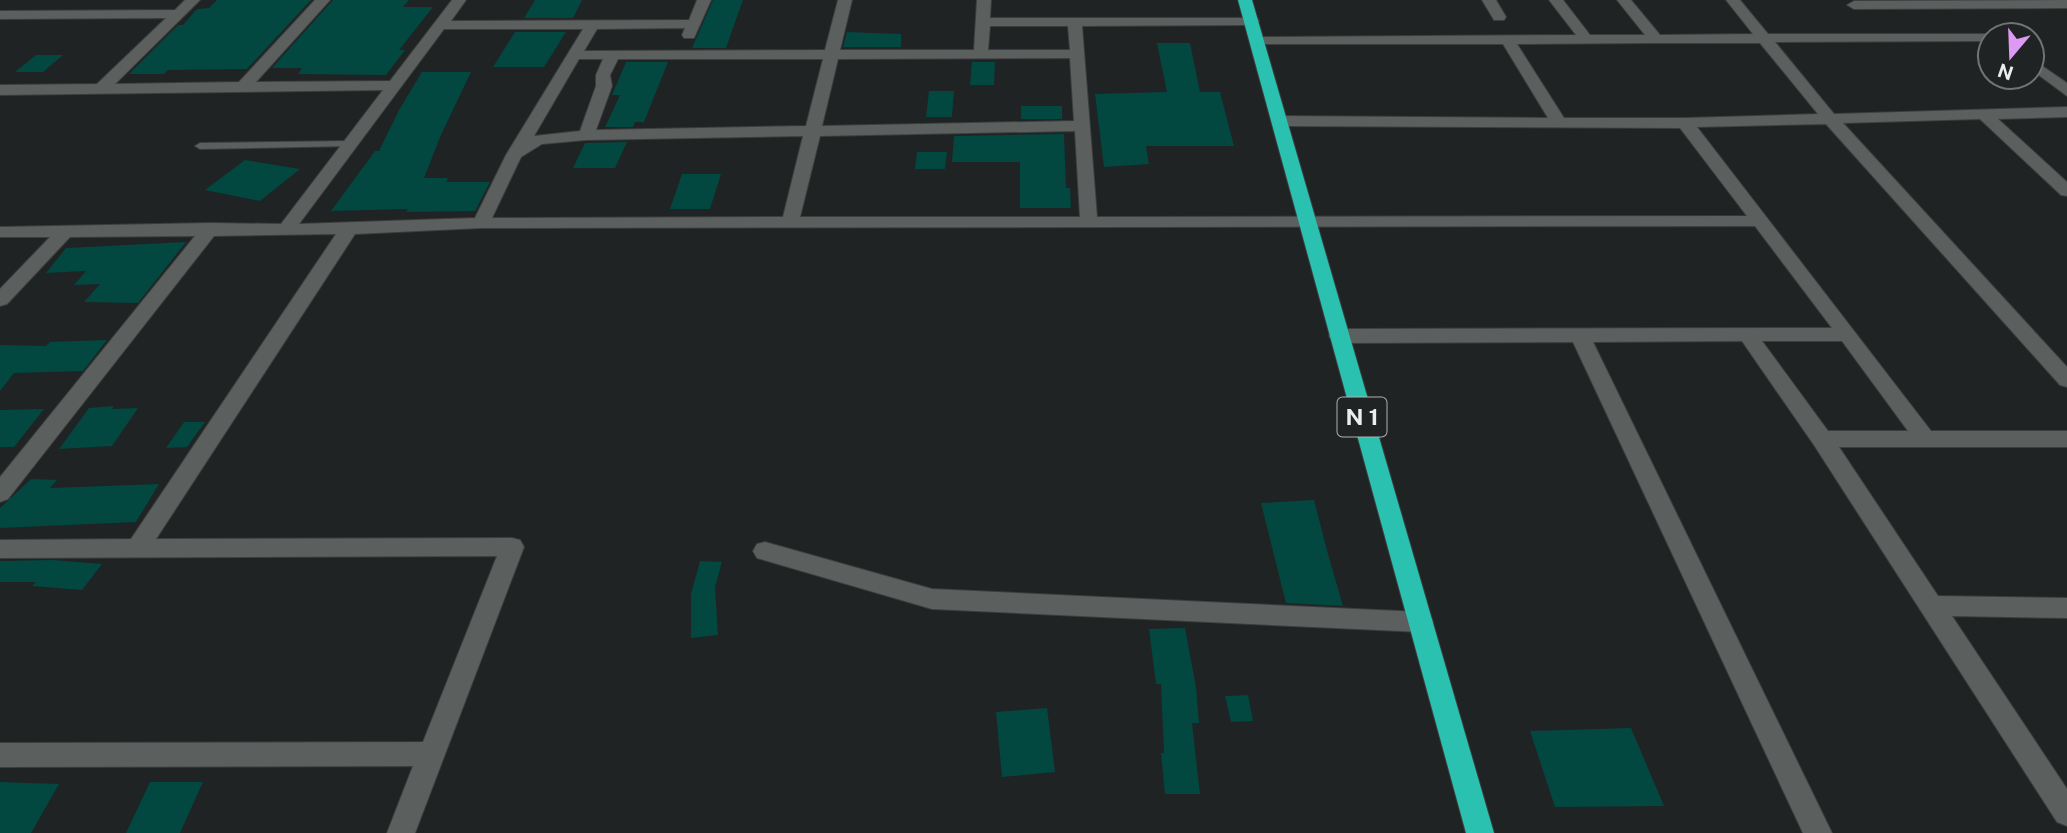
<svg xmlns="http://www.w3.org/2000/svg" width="2067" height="833" font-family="'Public Sans',sans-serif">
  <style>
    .building { fill: #024740 }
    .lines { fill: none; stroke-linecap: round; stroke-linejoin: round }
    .lane-casing { stroke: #3c3e3e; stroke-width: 2 }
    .street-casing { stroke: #3c3e3e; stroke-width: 2 }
    .highway-casing { stroke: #3c3e3e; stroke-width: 2 }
    .lane { fill: #5b5f5e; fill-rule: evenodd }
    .street { fill: #5b5f5e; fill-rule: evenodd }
    .highway { fill: #2bc1b1; fill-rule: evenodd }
    .labels { text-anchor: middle; stroke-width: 7; stroke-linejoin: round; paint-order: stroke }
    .shield { fill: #202323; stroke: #afb1b1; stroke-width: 2 }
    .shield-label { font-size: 23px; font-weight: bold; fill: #eceeee }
  </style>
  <rect width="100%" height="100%" fill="#202323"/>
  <!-- building -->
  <path class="building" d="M217,0H311L247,69L168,70L164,74H129L178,25H183L197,9L209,8Z
    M333,0H409L403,7H433L399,50H405L386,75L298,74L302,68H272Z
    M535,0H582L573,18H524Z
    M713,0H743L726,48H692Z
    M515,32H566L544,67H493Z
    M847,32L901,34V47H843Z
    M1157,43H1190L1200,92H1220L1234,146H1146L1149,164L1104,167L1095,94L1167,92Z
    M36,55H63L43,72H15Z
    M626,62H668L644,122H635L633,127H605L620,95H612Z
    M972,62H995L994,85H970Z
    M422,72H471L441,135L424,178H448L446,182H490L475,211L406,212L408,209L331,211L375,151H379L399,110Z
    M929,91H954L952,117H926Z
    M1021,106H1062V119H1021Z
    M1064,134L1066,188H1070L1071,208H1020V162H952L954,136Z
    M627,142L615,168H573L585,143Z
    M917,152H947L945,169H915Z
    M245,160L300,169L260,201L205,190Z
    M682,174H721L710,209H670Z
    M186,242L138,303L84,302L100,284L74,285L86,271L46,273L66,248Z
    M107,340L83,371L14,373L0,391V345L46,346L50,342Z
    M114,406L112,409L138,408L112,446L59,449L89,408Z
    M44,409L14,447H0V410Z
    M184,422H205L187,447L166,448Z
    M31,479L57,480L50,488L159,484L136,522L0,528V508Z
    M1314,500L1328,554L1343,606L1286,603L1261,503Z
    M53,560L102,564L82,590L32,586L36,582H0V561Z
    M700,561L722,562L715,587L718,635L691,638V594Z
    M1185,628L1196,687L1199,723H1192L1200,794H1165L1161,753H1164L1161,684H1156L1149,629Z
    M1248,695L1253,721L1231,722L1225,696Z
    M1047,708L1055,772L1002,777L996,712Z
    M1631,728L1664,806L1555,807L1530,731Z
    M0,782L59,784L31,833H0Z
    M150,782H203L180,833H126Z"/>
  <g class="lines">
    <!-- lane casing -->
    <g class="lane-casing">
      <path id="lane" d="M349,141L352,142V146L200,149L195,146L200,143Z"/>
    </g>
    <!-- street casing -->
    <g class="street-casing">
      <path id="street" d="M185,0H200L115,84L239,82L315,0H330L256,82L390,81L452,0H466L451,21L689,20L697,0H711L694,38H684L682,35L685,28L597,29L584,51L825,50L838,0H852L840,50H974L977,0H991L990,18H1257L1259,21L1252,25L1082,26L1097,217L1747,216L1680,128L1279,126L1271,121L1279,116L1548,118L1503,44H1252L1250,41L1252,38L1257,37L1576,35L1549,0H1563L1590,35H1645L1617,0H1631L1660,35L1753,34L1726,0H1740L1768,34H1995L1990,35V41L1775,42L1834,114L2067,107V117L1998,119L2067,182V196L2061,195L1980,119L1843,123L2067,367V387L2060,385L1826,124L1697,127L1931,431H2067V447H1839L1938,596L2067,598V618L1952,616L2067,789V826L2057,822L1814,445L1742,341L1593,342L1832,833H1803L1573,342L1339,343L1332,341L1329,336L1332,331L1339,329L1832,328L1755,226L481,228L355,234L156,539L512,538L520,540L524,547L415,833H387L413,766L0,767V743L423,742L497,556L0,558V540L131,539L336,234L214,236L8,499L0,502V477L195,236L70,237L7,304L0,306V289L50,237H0V227L211,223L281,224L383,90L0,95V85L97,84L166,18L0,19V11L175,10ZM990,26H1068L1070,50H988ZM444,29H583L506,155L475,218L299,224ZM1652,43H1760L1818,114L1685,118H1564L1517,44ZM1070,58L1074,121L822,126L838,59ZM579,59H603L596,75V86L580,131L534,136ZM618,59H823L806,126L596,130L612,86L610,75ZM1075,131L1080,217H800L820,136ZM803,136L783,217L492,218L521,157L542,144L586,140ZM1762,341H1842L1908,431H1828Z
        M1482,0H1496L1506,17L1504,20H1494Z
        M2067,0V8L1854,9L1847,5L1854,1Z
        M2032,59L2067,83V96L2032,70Z
        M765,542L932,589L1421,612L1430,615L1433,622L1430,629L1421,632L932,609L757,558L753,551L757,544Z"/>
    </g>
    <!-- highway casing -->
    <g class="highway-casing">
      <path id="highway" d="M1238,0H1252L1494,833H1466Z"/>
    </g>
    <!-- lane -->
    <use href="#lane" class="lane"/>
    <!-- street -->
    <use href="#street" class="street"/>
    <!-- highway -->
    <use href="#highway" class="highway"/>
  </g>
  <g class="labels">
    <!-- shield labels -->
    <rect class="shield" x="1337.5" y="397.5" width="49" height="39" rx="5"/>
    <g class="shield-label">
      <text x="1362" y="425">N 1</text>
    </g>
  </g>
  <!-- north arrow -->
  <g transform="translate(2011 56) rotate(199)"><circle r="33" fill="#202323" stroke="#727474" stroke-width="2"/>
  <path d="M0-5L12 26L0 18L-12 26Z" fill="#dd99f3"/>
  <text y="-10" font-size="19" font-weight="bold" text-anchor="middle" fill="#eceeee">N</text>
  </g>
</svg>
